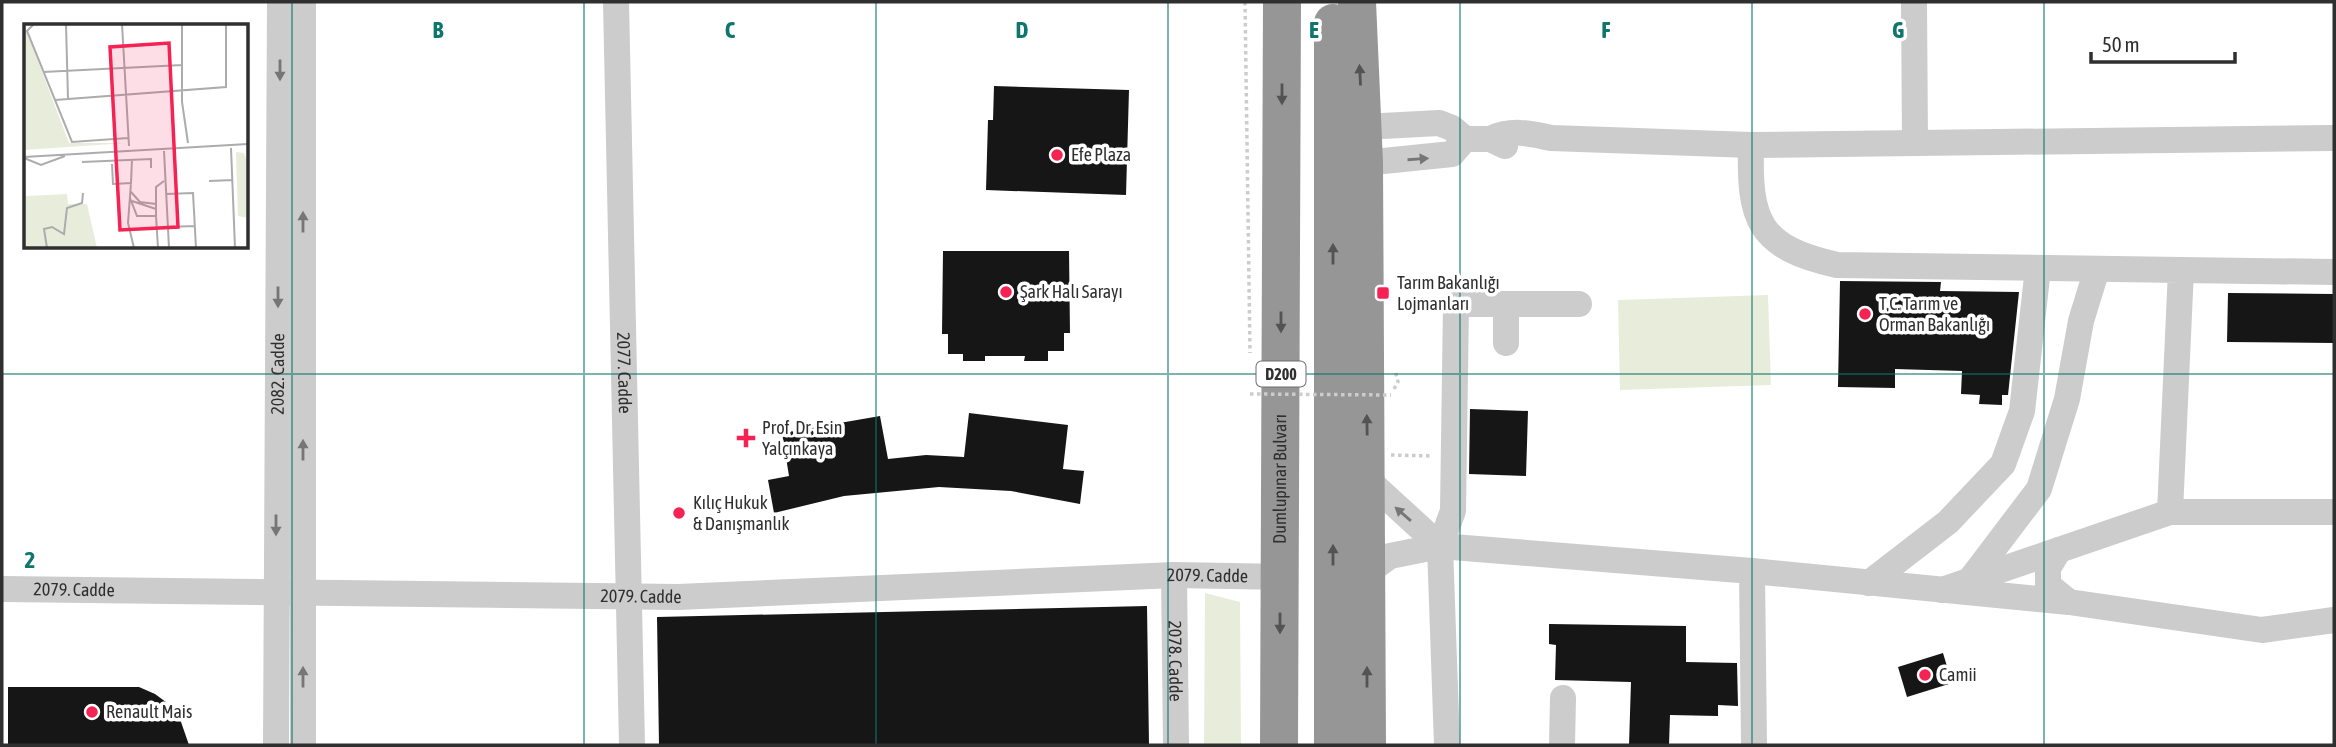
<svg xmlns="http://www.w3.org/2000/svg" width="2336" height="747" font-family="'Asap Condensed',sans-serif">
  <style>
    .green { fill: #e8eddb }
    .building { fill: #161616 }
    .lines { fill: none; stroke-linecap: round; stroke-linejoin: round }
    .path { stroke: #ccc; stroke-width: 3.5; stroke-dasharray: 3.5 3.5; stroke-linecap: butt }
    .minor { stroke: #ccc; stroke-width: 26 }
    .highway { stroke: #969696; stroke-width: 38 }
    .path-bridge { stroke: #ccc; stroke-width: 3.5; stroke-dasharray: 3.5 3.5; stroke-linecap: butt }
    .oneway { fill: #767676 }
    .oneway2 { fill: #535353 }
    .grid { fill: none; stroke: #0f766e; stroke-width: 2; stroke-opacity: 0.55 }
    .poi-dot { fill: #f52254; stroke: #fff; stroke-width: 2.5 }
    .labels { text-anchor: middle; stroke-width: 7; stroke-linejoin: round; paint-order: stroke }
    .shield { fill: #fff; stroke: #6d6d6d; stroke-width: 2 }
    .shield-label { font-size: 16px; font-weight: bold; fill: #2f2f2f }
    .poi-label { font-size: 18px; fill: #2f2f2f; stroke: #fff; text-anchor: start }
    .street-label { font-size: 18px; fill: #2f2f2f; stroke: #fff }
    .inset-road { fill: none; stroke: #acacac; stroke-width: 2 }
    .view { fill: #f52254; fill-opacity: 0.15; stroke: #f52254; stroke-width: 3.5 }
    .inset-edge { fill: none; stroke: #2f2f2f; stroke-width: 3.5 }
    .grid-label { font-size: 23px; text-anchor: middle; font-weight: bold; fill: #0f766e; stroke: #fff; stroke-width: 7; stroke-linejoin: round; paint-order: stroke }
  </style>
  <rect width="100%" height="100%" fill="#fff"/>
  <!-- green -->
  <path class="green" d="M1768,295L1771,385L1620,390L1618,300Z
    M1205,593L1240,602L1241,745H1204Z"/>
  <!-- building -->
  <path class="building" d="M994,86L1129,90L1126,195L986,190L988,120H993Z
    M943,251H1069L1070,333H1064V351H1048V361H1024L1025,356H985V361H963V354H948V334H942Z
    M1840,281L1941,282L1940,291L2019,292L2008,395H2002V405L1979,404L1980,395L1961,394L1962,371L1895,369V388L1838,387Z
    M2228,293L2334,294V343L2227,342Z
    M1470,409L1528,411L1526,476L1469,474Z
    M969,413L1068,425L1063,469L1084,471L1080,504L1011,491L939,487L844,496L774,513L768,480L789,476L782,433L880,416L888,459L926,455L964,457Z
    M1147,606L1149,745H659L657,617Z
    M1549,624L1686,626V662L1737,663L1738,706L1718,705V716L1670,715L1669,745H1629L1631,682L1555,680L1556,645L1549,644Z
    M1943,653L1952,683L1907,697L1898,667Z
    M8,687H139L155,694L170,705L180,719L189,745H8Z"/>
  <g class="lines">
    <!-- path -->
    <path class="path" d="M1245,2L1250,353
      M1394,389L1398,382L1395,370
      M1391,455L1433,456"/>
    <!-- minor -->
    <g class="minor">
      <path d="M303,2V745"/>
      <path id="s1" d="M616,2L632,745"/>
      <path d="M1914,2L1915,143"/>
      <path d="M1363,127L1439,123L1452,128L1465,139H1490L1505,146"/>
      <path d="M1490,139C1511,129 1529,133 1551,138L1751,145L2334,138"/>
      <path d="M1751,145C1749,221 1758,247 1837,265L2181,270L2170,512L1942,590"/>
      <path d="M1364,163L1452,154L1465,139"/>
      <path d="M2181,270L2334,272"/>
      <path d="M1506,343V304"/>
      <path d="M1368,480L1440,546"/>
      <path d="M2170,512H2334"/>
      <path d="M2059,550L2048,568V585L2069,602"/>
      <path d="M1752,571L2069,602L2262,630L2334,620"/>
      <path d="M1368,572L1390,556L1440,546L1752,571L1754,745"/>
      <path id="s2" d="M1174,575L1176,745"/>
      <path d="M1970,580L2039,489L2067,399L2081,321L2097,269"/>
      <path d="M1869,583L1948,522L2003,464L2022,411L2038,268"/>
      <path id="s3" d="M2,589L678,597L1174,575L1280,577"/>
      <path id="s4" d="M276,745L280,2"/>
      <path d="M1447,745L1440,546L1453,511L1456,304H1579"/>
      <path d="M1562,745L1563,698"/>
    </g>
    <!-- highway -->
    <g class="highway">
      <path d="M1357,2L1364,163L1367,745"/>
      <path id="s5" d="M1279,745L1282,2"/>
      <path d="M1333,745V23"/>
    </g>
    <!-- path-bridge -->
    <path class="path-bridge" d="M1250,394L1391,395"/>
  </g>
  <!-- one-way arrows -->
  <defs><path id="oneway-solid" d="M-6-.8H1V-3.2L6.5 0L1 3.2V.8H-6Z" transform="scale(1.75)"/></defs>
  <g class="oneway">
    <use href="#oneway-solid" transform="translate(280 70) rotate(90)"/>
    <use href="#oneway-solid" transform="translate(1418 159) rotate(-4)"/>
    <use href="#oneway-solid" transform="translate(303 222) rotate(-90)"/>
    <use href="#oneway-solid" transform="translate(278 297) rotate(90)"/>
    <use href="#oneway-solid" transform="translate(303 450) rotate(-90)"/>
    <use href="#oneway-solid" transform="translate(1403 514) rotate(-139)"/>
    <use href="#oneway-solid" transform="translate(276 525) rotate(90)"/>
    <use href="#oneway-solid" transform="translate(303 677) rotate(-90)"/>
  </g>
  <g class="oneway2">
    <use href="#oneway-solid" transform="translate(1360 75) rotate(-93)"/>
    <use href="#oneway-solid" transform="translate(1282 94) rotate(90)"/>
    <use href="#oneway-solid" transform="translate(1333 254) rotate(-90)"/>
    <use href="#oneway-solid" transform="translate(1281 322) rotate(90)"/>
    <use href="#oneway-solid" transform="translate(1367 425) rotate(-91)"/>
    <use href="#oneway-solid" transform="translate(1333 555) rotate(-90)"/>
    <use href="#oneway-solid" transform="translate(1280 623) rotate(90)"/>
    <use href="#oneway-solid" transform="translate(1367 677) rotate(-90)"/>
  </g>
  <!-- grid -->
  <path class="grid" d="M292,2V745M584,2V745M876,2V745M1168,2V745M1460,2V745M1752,2V745M2044,2V745M2,374H2334"/>
  <!-- markers -->
  <g class="poi-dot">
    <circle cx="1057" cy="155" r="7"/>
    <circle cx="1006" cy="292" r="7"/>
    <rect x="1376" y="286" width="14" height="14" rx="3.5"/>
    <circle cx="1865" cy="314" r="7"/>
    <path d="M742.5 427.5h7v7h7v7h-7v7h-7v-7h-7v-7h7z"/>
    <circle cx="679" cy="513" r="7"/>
    <circle cx="1925" cy="675" r="7"/>
    <circle cx="92" cy="712" r="7"/>
  </g>
  <g class="labels">
    <!-- shield labels -->
    <rect class="shield" x="1256.5" y="361.5" width="49" height="25" rx="5"/>
    <g class="shield-label">
      <text x="1281" y="380">D200</text>
    </g>
    <!-- poi labels -->
    <g class="poi-label">
      <text x="1071" y="161">Efe Plaza</text>
      <text x="1397" y="289">Tarım Bakanlığı<tspan x="1397" dy="21">Lojmanları</tspan></text>
      <text x="1020" y="298">Şark Halı Sarayı</text>
      <text x="1879" y="310">T.C. Tarım ve<tspan x="1879" dy="21">Orman Bakanlığı</tspan></text>
      <text x="762" y="434">Prof. Dr. Esin<tspan x="762" dy="21">Yalçınkaya</tspan></text>
      <text x="693" y="509">Kılıç Hukuk<tspan x="693" dy="21">&amp; Danışmanlık</tspan></text>
      <text x="1939" y="681">Camii</text>
      <text x="106" y="718">Renault Mais</text>
    </g>
    <!-- street labels -->
    <g class="street-label">
      <text dy="6" stroke="none"><textPath href="#s4" startOffset="371">2082. Cadde</textPath></text>
      <text dy="6" stroke="none"><textPath href="#s1" startOffset="371">2077. Cadde</textPath></text>
      <text dy="6" stroke="none"><textPath href="#s5" startOffset="266">Dumlupınar Bulvarı</textPath></text>
      <text dy="6" stroke="none"><textPath href="#s3" startOffset="1206">2079. Cadde</textPath></text>
      <text dy="6" stroke="none"><textPath href="#s3" startOffset="72">2079. Cadde</textPath></text>
      <text dy="6" stroke="none"><textPath href="#s3" startOffset="639">2079. Cadde</textPath></text>
      <text dy="6" stroke="none"><textPath href="#s2" startOffset="86">2078. Cadde</textPath></text>
    </g>
  </g>
  <!-- overview -->
  <g transform="translate(24 24)">
    <rect width="224" height="224" fill="#fff"/>
    <path d="M0,0L45,119H103L0,126ZM212,128L220,129L224,140V194L214,192ZM0,146L2,172L43,170L44,180H63L73,224H0Z" fill="#e8eddb"/>
    <path class="inset-road" d="M10,0L3,7L48,118L104,114M42,0L44,75M98,0L105,122M158,0V78L164,119M19,48L158,41M31,76L202,63V0M207,124L211,224M140,127L145,224M0,133L224,120M0,134L17,141L41,132M58,138L127,135V144M88,140L89,160L107,159L108,135M185,157L209,156M107,159L104,199L110,224M107,168L116,178L132,180M142,170L169,169L172,224M106,174L113,192H132V163L140,157M108,177L132,185M132,192L134,224M143,203L171,202M23,224L20,205L28,203L40,210L43,184L58,179L59,169"/>
    <path class="view" d="M145,19L154,203L96,206L86,23Z"/>
    <rect width="224" height="224" class="inset-edge"/>
  </g>
  <g class="grid-label">
    <text x="438" y="38">B</text>
    <text x="730" y="38">C</text>
    <text x="1022" y="38">D</text>
    <text x="1314" y="38">E</text>
    <text x="1606" y="38">F</text>
    <text x="1898" y="38">G</text>
    <text x="30" y="568">2</text>
  </g>
  <!-- border -->
  <rect width="2336" height="747" fill="none" stroke="#2f2f2f" stroke-width="7"/>
  <!-- scale -->
  <path d="M2091 52v10h144v-10" fill="none" stroke="#2f2f2f" stroke-width="3.5"/>
  <text x="2102" y="52" font-size="21" fill="#2f2f2f" stroke="#ffffff" stroke-width="5" paint-order="stroke">50 m</text>
</svg>
